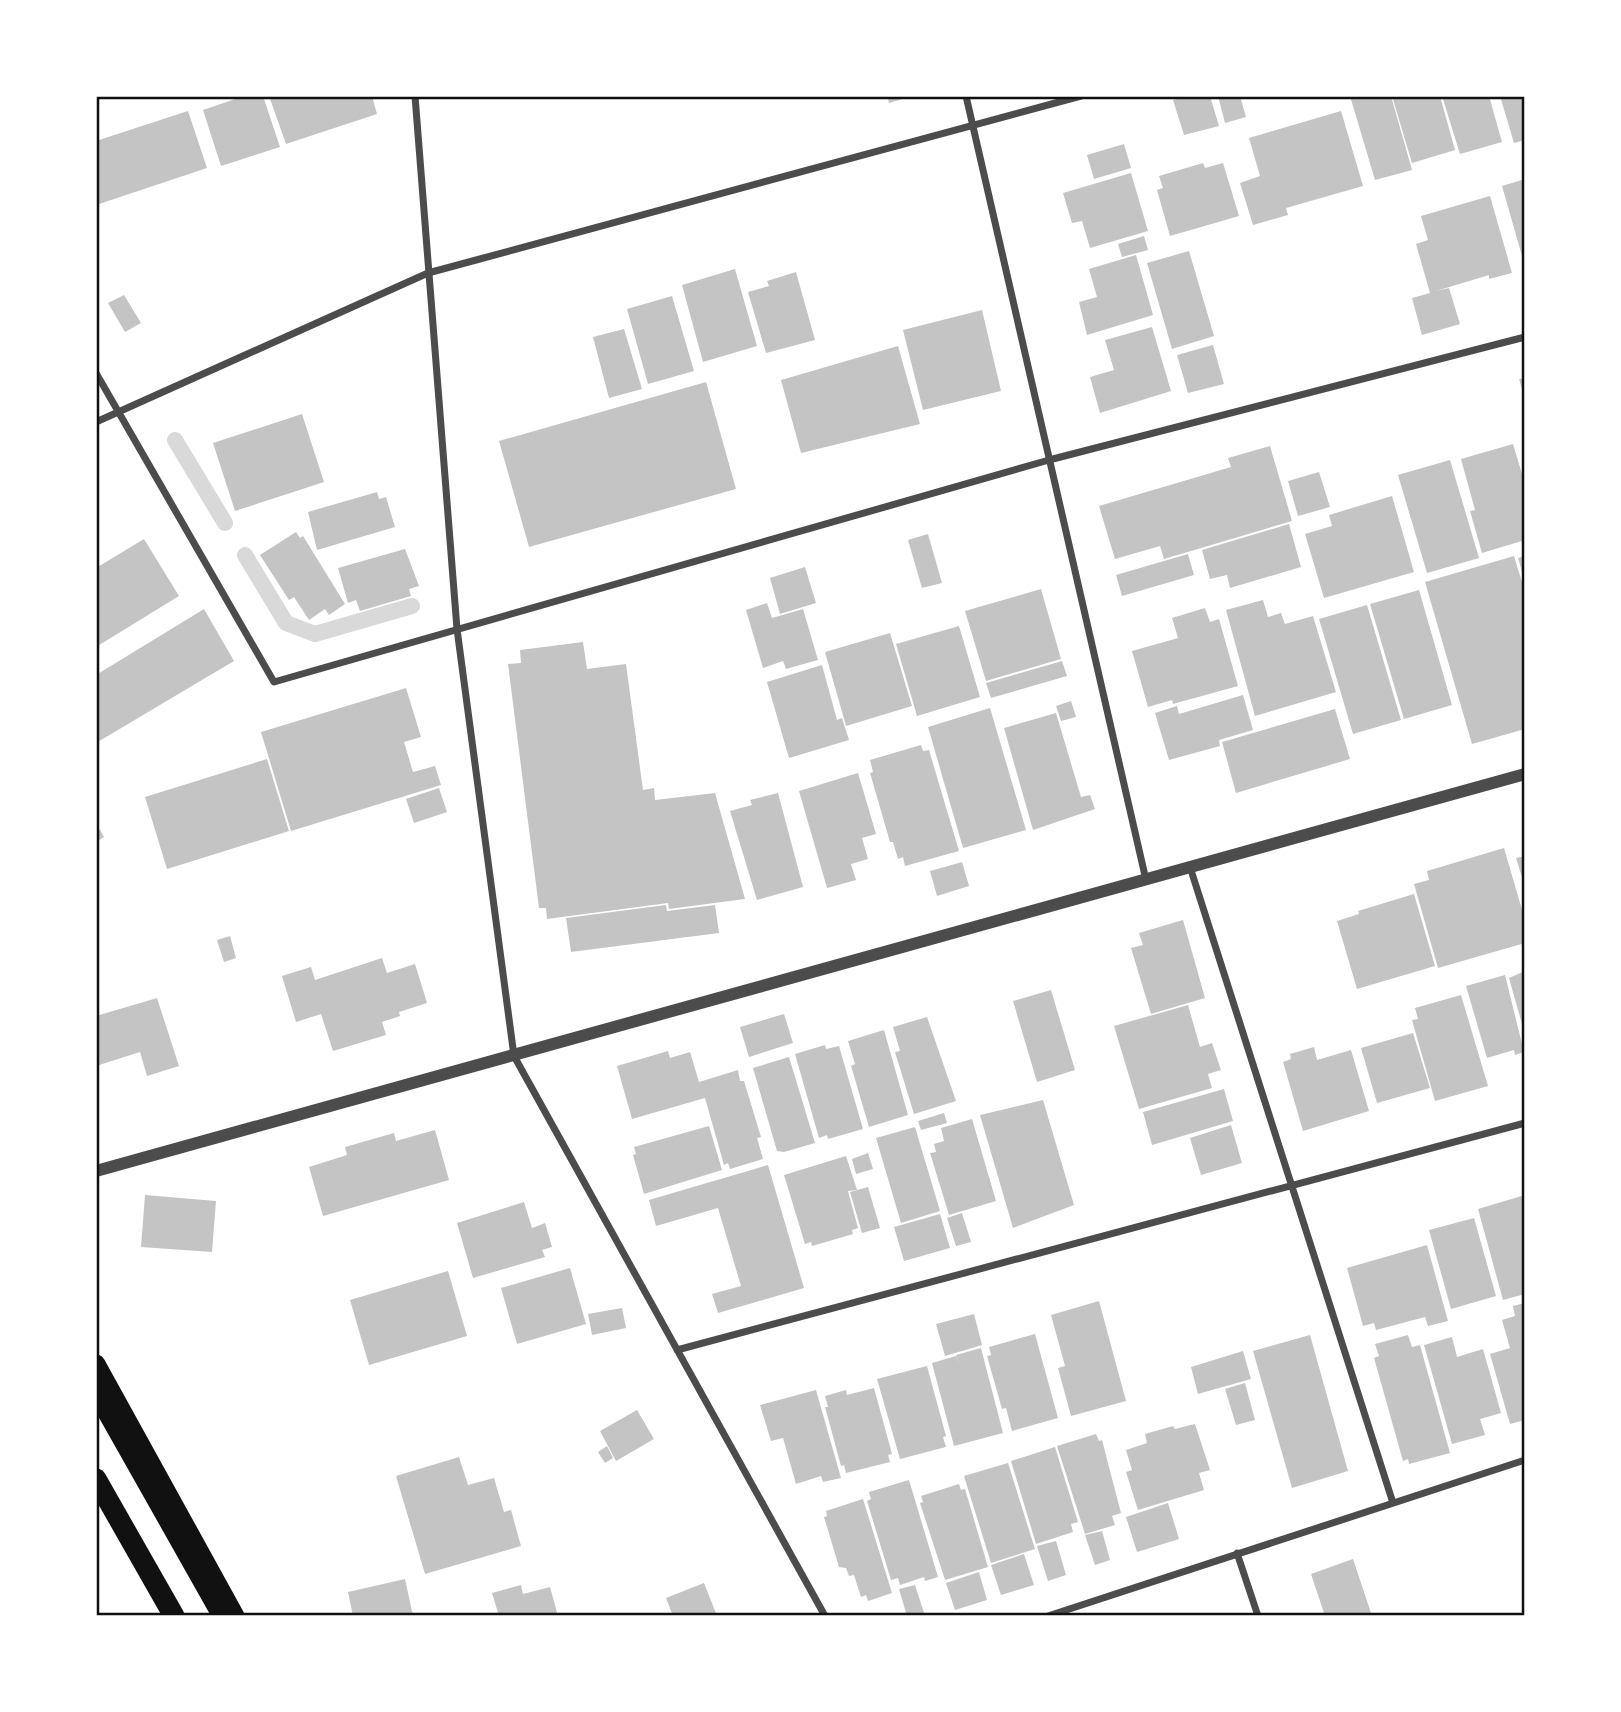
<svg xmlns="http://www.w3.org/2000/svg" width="1621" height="1712" font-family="'Sofia Sans Condensed',sans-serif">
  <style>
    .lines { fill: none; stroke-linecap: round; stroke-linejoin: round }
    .stream { stroke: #d9d9d9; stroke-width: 16 }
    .building { fill: #c4c4c4 }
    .minor { stroke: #4c4c4c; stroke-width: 7 }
    .tertiary { stroke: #4c4c4c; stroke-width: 12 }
    .trunk { stroke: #111; stroke-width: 19 }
    .motorway { stroke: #111; stroke-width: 21 }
    .neatline { fill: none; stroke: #111; stroke-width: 2.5 }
  </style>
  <rect width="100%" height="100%" fill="#fff"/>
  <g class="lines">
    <!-- stream -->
    <path class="stream" d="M175,440L225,523
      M245,555L286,623L315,634L412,606"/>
  </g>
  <!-- building -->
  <path class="building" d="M244,96H263L280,147L221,166L203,110Z
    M269,96H372L377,114L286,144Z
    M887,96H909V97L889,103Z
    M1189,96H1210L1219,126L1184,135L1173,100Z
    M1218,96H1240L1246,117L1225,123Z
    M1350,96H1391L1412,170L1375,180Z
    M1392,96H1440L1455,150L1412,163Z
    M1442,96H1489L1502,142L1460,154Z
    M1500,96H1525V140L1514,143Z
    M188,111L207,168L96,205V141Z
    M1341,111L1363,186L1286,208L1288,215L1253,225L1240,183L1260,176L1249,138Z
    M1124,144L1131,168L1094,179L1087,155Z
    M1203,163L1205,168L1223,163L1239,216L1170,236L1157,190L1163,188L1159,176Z
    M1131,173L1148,231L1090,248L1082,221L1072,223L1063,193Z
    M1525,179V262L1524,263L1502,186Z
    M1490,196L1512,273L1489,279V275L1436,291L1449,288L1460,324L1422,335L1412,298L1430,293L1416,244L1428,240L1421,216Z
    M1144,236L1148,250L1122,257L1118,244Z
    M1189,251L1214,336L1172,349L1147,263Z
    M1136,255L1153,315L1087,335L1079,302L1097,297L1089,269Z
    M735,269L757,346L703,362L682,285Z
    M796,272L815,340L766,353L748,292L769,286L767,281Z
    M124,295L141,323L125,332L108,303Z
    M672,296L694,371L648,384L627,309Z
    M982,310L1001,391L923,410L903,330Z
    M1152,327L1171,391L1100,413L1090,377L1114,370L1105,340Z
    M624,329L642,389L609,398L593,337Z
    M1213,345L1224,384L1188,393L1177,355Z
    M898,346L920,424L801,453L781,380Z
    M1525,378V396H1524L1519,379Z
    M706,382L736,489L529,547L499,441Z
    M302,414L324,482L235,511L213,443Z
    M1513,444L1525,484V540L1482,553L1470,511L1475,510L1461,459Z
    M1270,446L1292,521L1164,559L1160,546L1115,559L1099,506L1231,467L1228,458Z
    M1450,460L1479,558L1427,573L1398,475Z
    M1319,472L1330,507L1298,516L1288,481Z
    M377,492L379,499L386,497L395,527L317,550L308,512Z
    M1392,496L1414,572L1324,598L1305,534L1332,526L1329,515Z
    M1289,524L1301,567L1230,588L1227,575L1210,579L1202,550Z
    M296,532L300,538L303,536L345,604L329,615L325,609L309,620L294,597L289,600L260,555Z
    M928,534L942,583L922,588L908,540Z
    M144,539L179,596L96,647V568Z
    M405,549L419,586L409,589L411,596L360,611L356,600L348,603L338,568Z
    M1188,554L1194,575L1122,596L1116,575Z
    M1514,556L1525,592V729L1472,744L1425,582Z
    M1525,556V579H1524L1518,558Z
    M805,567L816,603L780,614L770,578Z
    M1041,589L1061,659L986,681L965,611Z
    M1419,590L1452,705L1404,719L1370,604Z
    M1263,600L1268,617L1281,613L1285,624L1313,616L1336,692L1255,716L1226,610Z
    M767,603L772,618L803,609L818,660L786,669L783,661L763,668L746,610Z
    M1367,605L1401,720L1353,734L1319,619Z
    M1205,608L1210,622L1219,619L1238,686L1173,704L1172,700L1148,707L1132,651L1178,638L1172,618Z
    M204,609L234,661L96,743V675Z
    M959,626L980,697L917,716L896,644Z
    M890,633L912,706L846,726L825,652Z
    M583,642L587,669L626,664L643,790L654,788L655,800L715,793L745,899L669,909L668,903L547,919L546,908H539L508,664L521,663L520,650Z
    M1062,661L1067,676L991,698L986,683Z
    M822,665L837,720L842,718L849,740L789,758L767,682Z
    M406,688L421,737L404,742L413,772L435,766L441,785L291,831L261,732Z
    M1243,695L1253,730L1219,740L1220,746L1169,760L1155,713L1177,706L1179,714Z
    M1071,701L1076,717L1061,721L1056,706Z
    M990,708L1026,830L963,848L928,727Z
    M1335,709L1350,759L1236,793L1222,742Z
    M1056,713L1081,797L1090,795L1095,809L1033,830L1004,728Z
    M921,745L923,751L929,750L959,851L905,866L903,857L898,859L893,842H890L870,773L873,772L870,760Z
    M267,759L289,831L167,869L145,797Z
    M858,773L876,834L862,838L868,859L851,864L856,880L827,888L799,791Z
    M439,788L447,812L414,823L406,799Z
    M778,793L803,887L757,900L730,811L752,805L750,800Z
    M96,823L104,837L96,842Z
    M1504,848L1525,920V943L1438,968L1414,884L1429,880L1427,871Z
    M1525,856V884H1524L1516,858Z
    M962,862L969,886L937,896L930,871Z
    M1414,894L1435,966L1357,989L1337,921L1359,914L1358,911Z
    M666,905L667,911L715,905L719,933L571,952L566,918Z
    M1183,920L1205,998L1151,1014L1131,948L1143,945L1139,933Z
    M230,936L236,958L224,962L217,940Z
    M382,958L387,973L415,964L427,1003L399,1012L400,1016L382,1022L386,1035L333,1051L321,1014L296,1022L282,976L311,967L315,980Z
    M1525,971V1031H1524L1509,978Z
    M1505,975L1524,1052L1515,1055L1514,1050L1487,1058L1466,986Z
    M1051,990L1075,1070L1037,1082L1013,1001Z
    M1461,995L1488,1086L1435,1101L1412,1020L1418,1019L1415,1008Z
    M157,998L179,1066L147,1076L140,1052L96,1066V1016Z
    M1188,1005L1200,1047L1212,1043L1221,1070L1208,1074L1212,1088L1139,1109L1114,1026Z
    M784,1014L793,1043L749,1057L740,1027Z
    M927,1017L956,1101L914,1114L895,1052L900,1051L893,1027Z
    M884,1030L908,1115L869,1127L851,1066L855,1064L848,1041Z
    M1413,1033L1430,1088L1377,1103L1361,1048Z
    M825,1045L826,1049L839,1046L863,1129L828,1139L827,1135L819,1138L795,1054Z
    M1314,1047L1317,1060L1351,1050L1369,1111L1303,1131L1283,1062L1291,1059L1290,1054Z
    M668,1051L670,1058L690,1052L699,1082L738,1070L740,1081H744L761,1137L757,1138L763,1159L730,1169L728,1163L724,1165L705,1098L632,1119L617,1066Z
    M789,1057L815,1143L784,1152L777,1151L753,1068Z
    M1224,1089L1233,1121L1152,1145L1143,1112Z
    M1043,1100L1074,1205L1013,1228L980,1115Z
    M944,1113L947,1123L921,1130L918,1121Z
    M972,1119L996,1201L949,1215L930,1153L936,1152L934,1144L944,1141L941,1128Z
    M1231,1125L1242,1163L1201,1175L1190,1138Z
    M709,1126L722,1170L644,1194L633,1155L636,1154L634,1147Z
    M915,1127L940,1211L901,1223L876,1138Z
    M435,1130L449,1180L323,1216L309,1167L347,1155L345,1147L394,1133L396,1141Z
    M868,1153L873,1169L856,1174L852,1159Z
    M846,1156L857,1190L848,1191L858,1228L852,1230L853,1234L812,1246L811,1242L805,1244L784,1175Z
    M768,1165L804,1288L718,1313L712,1294L741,1286L718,1208L656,1226L649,1200Z
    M868,1187L880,1228L862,1233L850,1192Z
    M145,1195L216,1201L212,1252L141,1247Z
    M1525,1195V1294L1503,1300L1478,1209Z
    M524,1202L532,1228L545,1223L552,1247L542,1250L545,1257L473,1278L457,1223Z
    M962,1213L971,1242L956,1246L947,1218Z
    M940,1214L950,1248L904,1261L894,1227Z
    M1474,1218L1496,1296L1451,1309L1429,1230Z
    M1427,1245L1448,1321L1428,1326L1425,1317L1376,1330L1374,1323L1363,1326L1347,1268Z
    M570,1268L586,1324L517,1344L501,1288Z
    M448,1271L467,1336L369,1365L350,1300Z
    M1099,1301L1126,1401L1071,1416L1058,1368L1065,1366L1051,1315Z
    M1525,1303V1420L1510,1424L1490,1354L1510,1348L1502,1320L1515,1316L1513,1306Z
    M622,1308L626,1328L592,1335L588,1314Z
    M974,1314L982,1345L945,1356L936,1324Z
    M1035,1334L1058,1418L1012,1431L1006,1408L1002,1409L987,1356L991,1355L989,1347Z
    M1310,1335L1348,1471L1292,1488L1253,1351Z
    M1408,1335L1412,1347L1420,1345L1450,1453L1409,1464L1408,1459L1403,1461L1374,1358L1379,1356L1375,1344Z
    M1452,1337L1457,1357L1483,1349L1501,1413L1480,1419L1485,1435L1452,1444L1424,1345Z
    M981,1348L1003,1433L954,1446L932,1363L956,1356L960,1366L956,1355Z
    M1243,1351L1251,1379L1198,1394L1191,1367Z
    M927,1366L946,1436L943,1437L946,1447L900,1459L877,1379Z
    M1245,1383L1255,1420L1236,1425L1225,1389Z
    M874,1388L892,1454L888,1455L890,1462L846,1473L844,1465L841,1466L825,1407H828L825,1396L846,1390L847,1395Z
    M816,1390L841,1478L823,1482L821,1476L796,1484L783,1438L771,1441L760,1405Z
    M637,1410L654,1439L616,1461L600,1431Z
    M1195,1424L1210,1470L1199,1473L1204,1490L1138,1510L1126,1472L1132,1470L1126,1450L1147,1443L1145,1434L1173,1426L1175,1429Z
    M1096,1434L1099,1441L1102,1440L1121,1513L1112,1516L1115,1525L1085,1534L1057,1446Z
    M607,1446L613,1458L605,1463L598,1452Z
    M1055,1447L1078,1522L1071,1524L1073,1532L1036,1544L1011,1461Z
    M459,1457L468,1485L494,1478L504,1512L511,1510L521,1546L425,1574L396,1476Z
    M1008,1463L1035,1549L991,1563L964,1476Z
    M909,1480L938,1577L925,1581L924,1577L900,1585L898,1578L891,1580L867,1501L871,1499L869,1492Z
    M959,1484L961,1490L965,1489L988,1567L945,1580L920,1503L923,1502L921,1496Z
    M863,1499L892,1593L868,1601L866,1595L861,1597L854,1575L849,1576L846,1568L839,1567L824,1517L827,1516L826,1511Z
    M1168,1503L1179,1539L1137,1552L1126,1517Z
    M1102,1531L1110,1560L1095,1565L1085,1535Z
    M1056,1541L1066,1575L1048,1581L1037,1546Z
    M1024,1554L1034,1585L1001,1595L991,1565Z
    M1353,1559L1372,1616H1325L1311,1574Z
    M979,1572L987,1600L955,1610L946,1583Z
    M405,1579L413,1616H353L348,1592Z
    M704,1583L717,1616H673L666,1598Z
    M521,1585L523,1594L550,1587L558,1616H499L492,1593Z
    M915,1585L925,1616H907L899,1589Z"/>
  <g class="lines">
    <!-- minor -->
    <path class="minor" d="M415,96L457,629L514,1056L825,1616
      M966,96L1146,880
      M96,373L274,682L1049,460L1525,337
      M96,422L428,273L1081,96
      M1190,867L1393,1503
      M677,1350L1525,1123
      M1237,1553L1258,1616
      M1048,1616L1525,1460"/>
    <!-- tertiary -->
    <path class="tertiary" d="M96,1171L1525,774"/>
    <!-- trunk -->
    <path class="trunk" d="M96,1364L235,1616"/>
    <!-- motorway -->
    <path class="motorway" d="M96,1391L223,1616
      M96,1479L174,1616"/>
  </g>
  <!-- border -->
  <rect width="1621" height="1712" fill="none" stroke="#ffffff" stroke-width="196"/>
  <rect x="98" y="98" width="1425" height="1516" class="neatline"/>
</svg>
